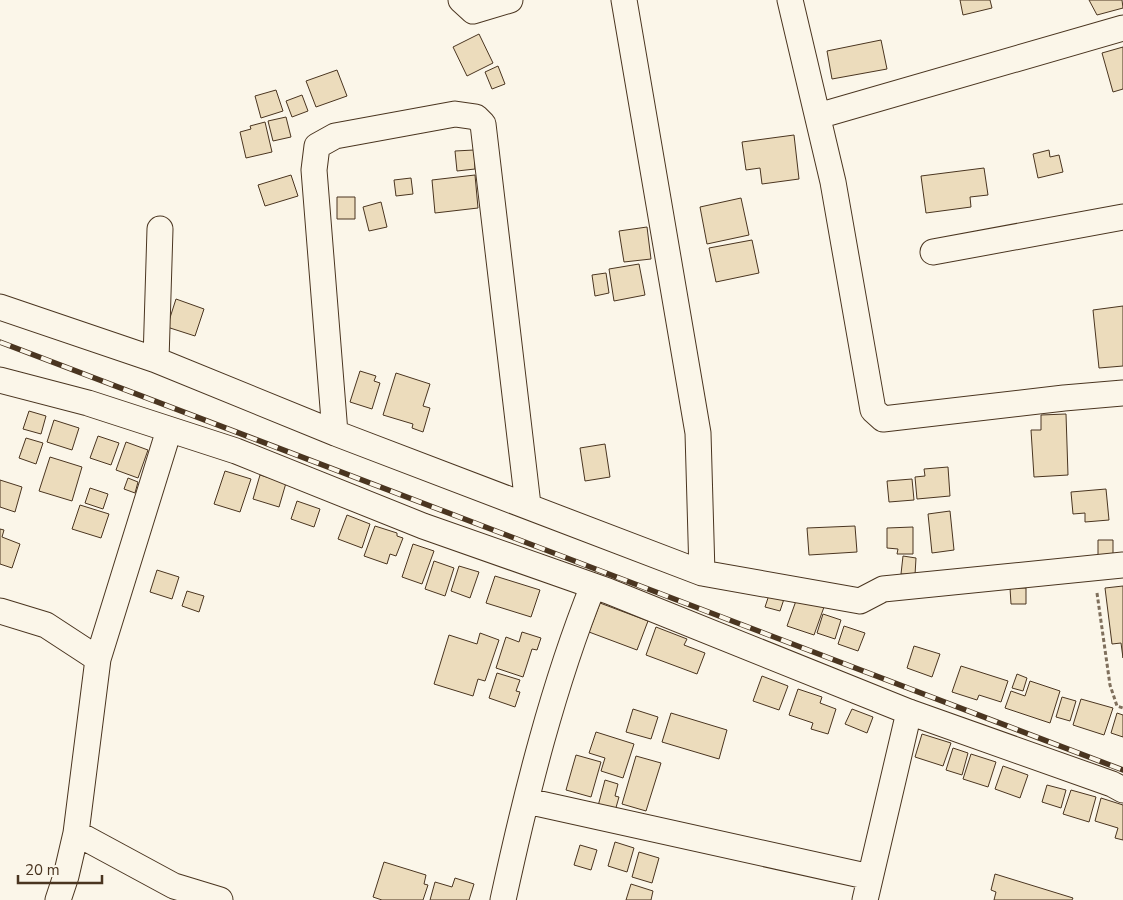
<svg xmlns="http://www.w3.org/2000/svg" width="1123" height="900" font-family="'Nunito Sans',sans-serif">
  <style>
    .building { fill: #ecdcbc; stroke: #4a3520 }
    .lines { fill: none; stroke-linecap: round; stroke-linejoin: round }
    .minor-casing { stroke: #4a3520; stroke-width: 27 }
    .path { stroke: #7f6f5c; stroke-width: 3; stroke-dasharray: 4 2.5; stroke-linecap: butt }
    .minor { stroke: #fbf6e9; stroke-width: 25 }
    .rail-casing { stroke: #4a3520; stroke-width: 5.5 }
    .rail { stroke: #fbf6e9; stroke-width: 4; stroke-dasharray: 11; stroke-linecap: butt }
  </style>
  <rect width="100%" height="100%" fill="#fbf6e9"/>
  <!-- building -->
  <path class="building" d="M960,0H990L992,8L963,15Z
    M1089,0H1122L1123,8L1097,15Z
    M479,34L493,63L467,76L453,47Z
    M881,40L887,69L832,79L827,51Z
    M1123,47V89L1113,92L1102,53Z
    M498,66L505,84L492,89L485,72Z
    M337,70L347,96L316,107L306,81Z
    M276,90L283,111L261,118L255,96Z
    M302,95L308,111L292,117L286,101Z
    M286,117L291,137L273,141L268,121Z
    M265,122L272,152L246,158L240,132L251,129L250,126Z
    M794,135L799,179L762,184L760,168L746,170L742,142Z
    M474,150L475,169L457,171L455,151Z
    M1049,150L1050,157L1059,155L1063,172L1038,178L1033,154Z
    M984,168L988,195L970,197L971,207L926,213L921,176Z
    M291,175L298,196L265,206L258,185Z
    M475,175L478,208L435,213L432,180Z
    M411,178L413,194L396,196L394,180Z
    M337,197H355V219H337Z
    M741,198L749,235L707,244L700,207Z
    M381,202L387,227L369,231L363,207Z
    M647,227L651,259L624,262L619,231Z
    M752,240L759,273L716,282L709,248Z
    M639,264L645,295L614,301L609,269Z
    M606,273L609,293L595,296L592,275Z
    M176,299L204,309L195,336L167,327Z
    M1123,306V366L1099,368L1093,310Z
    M360,371L376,376L374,381L380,383L372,409L350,402Z
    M396,373L430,384L423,406L430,408L423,432L412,428L413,424L383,415Z
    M29,411L46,416L41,434L23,429Z
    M1066,414L1068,475L1034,477L1031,430H1041V415Z
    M54,420L79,428L72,450L47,442Z
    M98,436L119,443L111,465L90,458Z
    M26,438L43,443L36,464L19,458Z
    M126,442L148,450L138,478L116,470Z
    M605,444L610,477L585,481L580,448Z
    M50,457L82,467L72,501L39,491Z
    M948,467L950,496L917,499L915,477L925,476L924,469Z
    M225,471L251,479L240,512L214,504Z
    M260,475L286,483L279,507L253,499Z
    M128,478L138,482L135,493L124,489Z
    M912,479L914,500L889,502L887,481Z
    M0,480L22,487L15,512L0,507Z
    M90,488L108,494L103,509L85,503Z
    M1106,489L1109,520L1085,522V513L1073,514L1071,492Z
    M297,501L320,509L314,527L291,519Z
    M80,505L109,514L101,538L72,529Z
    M950,511L954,550L932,553L928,514Z
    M347,515L370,524L362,548L338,539Z
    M375,526L397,533V536L403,538L396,556L390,554L387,564L364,556Z
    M855,526L857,552L809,555L807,528Z
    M913,527V554H897L898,549L887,548V528Z
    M0,529L4,530L2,537L20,544L12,568L0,564Z
    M1098,540H1113V558L1098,557Z
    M413,544L434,551L422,584L402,577Z
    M903,556L916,558L915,575L901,574Z
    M434,561L454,568L445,596L425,589Z
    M459,566L479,572L470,598L451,591Z
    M157,570L179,577L172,599L150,592Z
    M495,576L540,590L531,617L486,603Z
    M1123,586V658L1121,643L1112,644L1105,588Z
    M1010,588H1026V604H1011Z
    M187,591L204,596L199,612L182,606Z
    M769,595L784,599L780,611L765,607Z
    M797,598L824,607L814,635L787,626Z
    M600,603L648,621L637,650L589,632Z
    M823,614L841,620L835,639L817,633Z
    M844,626L865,633L858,651L838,644Z
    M656,627L687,639L684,645L705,653L697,674L646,655Z
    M522,632L541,638L537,650L532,649L523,677L496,668L506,637L519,642Z
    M480,633L499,640L485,681L478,679L473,696L434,684L449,635L477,644Z
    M914,646L940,654L932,677L907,668Z
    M961,666L1008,681L1001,702L979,695L977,700L952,692Z
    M497,673L520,680L516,691L520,692L515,707L489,698Z
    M1017,674L1027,678L1023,691L1012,688Z
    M762,676L788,686L779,710L753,701Z
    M1030,681L1060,691L1050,723L1005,708L1011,691L1025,696Z
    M798,689L822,697L820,703L836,709L828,734L811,729L813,723L789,715Z
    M1062,697L1076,701L1070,721L1056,717Z
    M1081,699L1113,708L1104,735L1073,725Z
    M633,709L658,717L651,739L626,732Z
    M852,709L873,717L867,733L845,724Z
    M671,713L727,730L719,759L662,742Z
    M1117,713L1123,715V737L1111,733Z
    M596,732L634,744L623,778L601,771L605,758L589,753Z
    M922,734L951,743L943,766L915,757Z
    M953,748L968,753L962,775L946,770Z
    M971,754L996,762L988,787L963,779Z
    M576,755L601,762L591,797L566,790Z
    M636,756L661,763L646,811L622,804Z
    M1003,766L1028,775L1020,798L995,789Z
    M605,780L618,784L615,796L619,797L615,811L598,806Z
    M1047,785L1066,790L1061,808L1042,802Z
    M1071,790L1096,797L1089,822L1063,814Z
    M1101,798L1123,805V840L1115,838L1118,828L1095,821Z
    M615,842L634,848L627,872L608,866Z
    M580,845L597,850L591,870L574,865Z
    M639,852L659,858L652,883L632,877Z
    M384,862L426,875L424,884L428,885L423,900H382L373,897Z
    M995,874L1073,898L1072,900H994L996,892L991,890Z
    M455,878L474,884L469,900H430L435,882L452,887Z
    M631,884L653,891L651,900H626Z"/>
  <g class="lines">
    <!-- minor casing -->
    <g class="minor-casing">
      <path id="minor" d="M461,0L473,11L510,0
        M624,0L698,433L702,573
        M790,0L833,182L873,410L883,419L1064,398L1123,393
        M818,116L1123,28
        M933,252L1123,217
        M0,307L156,360L335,433L702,573L860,601L883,589L1123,565
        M156,360L160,229
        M0,380L88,403L236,451L423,526L608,591L909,712L1112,784L1123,790
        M335,433L314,170L317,146L335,136L455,114L476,117L483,124L528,505
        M0,611L46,625L98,659
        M527,801L870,877
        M76,833L174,886L220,900
        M58,900L66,876L76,833L98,659L169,430
        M503,900C526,794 553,686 593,586
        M865,900L909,712"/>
    </g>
    <!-- path -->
    <path class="path" d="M1097,593L1110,685L1117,706L1123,708"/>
    <!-- minor -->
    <use href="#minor" class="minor"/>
    <!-- rail casing -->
    <g class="rail-casing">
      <path id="rail" d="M0,342L1123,770"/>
    </g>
    <!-- rail -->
    <use href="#rail" class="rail"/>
  </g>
  <!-- scale -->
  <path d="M18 875v8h84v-8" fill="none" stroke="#4a3520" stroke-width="2.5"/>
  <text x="25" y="875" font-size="15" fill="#4a3520" stroke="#fbf6e9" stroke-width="4" paint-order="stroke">20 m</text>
</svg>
